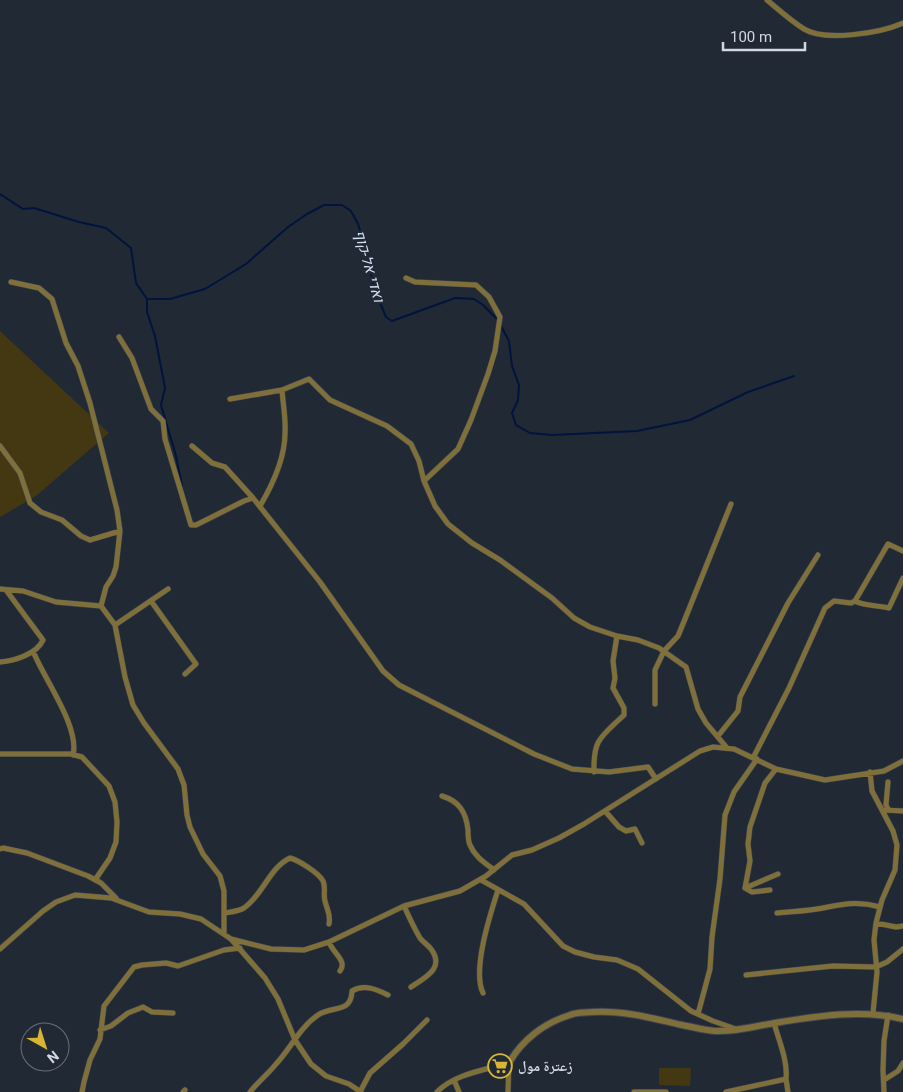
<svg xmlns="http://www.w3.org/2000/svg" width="903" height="1092" font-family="Roboto,'Noto Naskh Arabic',Heebo,sans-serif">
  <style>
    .green { fill: #433812 }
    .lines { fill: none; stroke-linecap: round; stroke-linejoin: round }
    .stream { stroke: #00143d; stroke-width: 2 }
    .minor-casing { stroke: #3d4550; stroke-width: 6 }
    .tertiary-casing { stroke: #3d4550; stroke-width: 8 }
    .minor { stroke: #7f6f3a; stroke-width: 5 }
    .tertiary { stroke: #7f6f3a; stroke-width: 6 }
    .labels { text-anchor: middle; stroke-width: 5; stroke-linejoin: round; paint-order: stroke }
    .poi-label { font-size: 14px; font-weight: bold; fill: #d2d7e0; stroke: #212935; text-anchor: start }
    .water-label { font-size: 15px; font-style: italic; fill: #d4dff1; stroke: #212935 }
  </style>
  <rect width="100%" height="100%" fill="#212935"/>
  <!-- green -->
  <path class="green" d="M0,331L109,433L36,496L0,517Z
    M659,1068H691L690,1086L659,1085Z"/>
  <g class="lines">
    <!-- stream -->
    <path class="stream" d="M0,194L23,209L34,208L79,222L106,228L131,248L136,283L147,299H170L205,289L246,264L288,227L307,214L324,205H342L351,211L358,224L369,259L374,294L381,305L386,317L392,321L455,298L474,299L483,305L498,320
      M147,299V312L155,336L165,388L161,405L176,456L182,486
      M501,326L509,341L512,366L519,385L518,400L512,413L516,425L530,433L552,435L637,431L690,420L748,392L794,376"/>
    <!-- minor casing -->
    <g class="minor-casing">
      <path id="minor" d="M767,0C779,10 791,21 804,29C825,42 881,33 903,23
        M406,278L415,282L476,285L489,297L500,317L495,351L488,374L471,420L458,449L424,481
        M11,282L39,288L52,299L66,343L78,366L90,403L117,510L120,531L116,567L113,576L106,587L101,606L115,625L125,677L133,705L144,723L178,769L184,785L187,815L190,827L203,854L220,876L224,891V934
        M119,337L132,358L151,409L163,421L165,439L191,525H196L244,501L253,498L320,582L383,671L399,685L534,754L572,769L609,772L648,767L656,779
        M230,399L282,390L309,379L330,400L387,426L411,444L419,461L424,481L435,506L448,524L472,543L500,560L552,598L574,618L590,627L617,636L638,640L659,648L686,667L698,709L706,723L727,748
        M0,446L20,473L30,503L41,512L62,520L81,536L90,540L120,531
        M192,446L212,463L225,467L253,498
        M260,506C273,484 285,459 285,433C286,419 283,404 282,390
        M0,589L23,591L56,602L101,606
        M151,601L196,664L185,674
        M855,601C860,605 881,606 889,608L903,578
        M115,625L168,589
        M33,651C44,679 80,727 73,755
        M0,662C14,661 37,654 43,640L6,590
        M655,704V670L664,651L678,636L685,619L731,504
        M718,736L738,711L740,697L788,603L818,555
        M0,754H71L82,757L109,786L115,802L117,822L116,842L110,858L95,880
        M753,758L789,688L825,608L834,601L851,603L855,601L888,544L903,551
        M594,772C593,739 601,737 624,715V708L613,688L615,678L613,661L617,636
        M870,772L872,791L893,831L897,845L895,870L882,900L876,923L874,940L877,972L873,1013
        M442,796C459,801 466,812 468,830C468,835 468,841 470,845C475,857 485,863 494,870
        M888,809L886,805L888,782
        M886,810L903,811
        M605,811L619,827L626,831L635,829L642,843
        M0,849L3,848L27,853L88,876L101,883L116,898
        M481,880L524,904L563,946L575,952L594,957L617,960L638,969L691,1011L713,1021L736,1029
        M745,888L750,861L748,844L750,827L765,783L776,769
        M745,888L778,874
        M745,888L752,892L770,890
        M404,906C409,917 414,928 420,938C423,942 428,945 431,949C445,968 426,977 411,987
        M225,913C231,912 239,911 244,908C263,895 269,868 290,858C298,860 319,873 323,881C326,887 323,895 325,901C327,910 331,914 329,924
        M777,913C790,912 804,911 817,909C841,905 856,900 880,907
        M876,923L896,927L903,926
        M231,939L271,949L304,950L329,942L404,906L460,891L486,876L512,855L532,850L559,838L584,824L700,751L713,747L734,749L776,769L825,780L884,771L903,761
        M329,942C332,952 348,961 340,971
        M0,949L43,911L56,902L75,895L111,898L149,912L180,914L201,919L231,939L265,978L278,999L295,1040L311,1064L326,1076L349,1084L361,1092
        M746,975L833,966L876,967L887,962L903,949
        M483,993C472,970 490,915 498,890
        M698,1014L710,969L712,937L720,879L725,815L734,792L757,759
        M100,1030L111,1026L128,1013L143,1007L152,1012L173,1013
        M786,1079L788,1092
        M454,1080L459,1092
        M884,1080L898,1071L903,1063
        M82,1092L84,1082L90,1060L100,1039L104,1006L134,967L142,965L166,963L178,966L224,950L240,948
        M183,1092L185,1090
        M250,1092C258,1082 268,1074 276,1064C291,1048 300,1027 318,1015C333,1005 351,1014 352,991C364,984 376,989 388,995
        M360,1092L370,1073L403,1044L427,1020
        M437,1092C454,1074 485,1070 509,1063L508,1092
        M634,1092H666
        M726,1092L786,1079C788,1061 779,1041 774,1023
        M884,1092L883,1070L884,1041L888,1015"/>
    </g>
    <!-- tertiary casing -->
    <g class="tertiary-casing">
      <path id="tertiary" d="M509,1063C522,1040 544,1023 570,1015C577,1012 585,1013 592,1012C622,1010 652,1018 682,1025C693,1027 704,1030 715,1031C736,1032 755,1026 775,1023C818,1016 860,1009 903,1019"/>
    </g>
    <!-- minor -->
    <use href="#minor" class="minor"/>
    <!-- tertiary -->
    <use href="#tertiary" class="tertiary"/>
  </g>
  <!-- icons -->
  <defs>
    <g id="supermarket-ring" transform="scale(1.25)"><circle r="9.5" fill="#212935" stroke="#d7b434" stroke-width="1.5"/><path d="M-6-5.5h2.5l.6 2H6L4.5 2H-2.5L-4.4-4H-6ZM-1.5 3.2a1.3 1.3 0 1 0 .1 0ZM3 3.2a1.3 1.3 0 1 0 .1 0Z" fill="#d7b434"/></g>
  </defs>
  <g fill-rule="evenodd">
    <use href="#supermarket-ring" x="500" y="1066"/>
  </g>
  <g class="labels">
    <!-- poi labels -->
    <g class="poi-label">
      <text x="518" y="1071">زعترة مول</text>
    </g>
    <!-- water labels -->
    <g class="water-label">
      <text transform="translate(369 266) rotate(74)" y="5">ואדי אל-קוף</text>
    </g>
  </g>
  <!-- north arrow -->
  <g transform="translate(45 1047) rotate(141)"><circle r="24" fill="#212935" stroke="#686f79"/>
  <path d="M0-4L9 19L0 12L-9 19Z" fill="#d7b434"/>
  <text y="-8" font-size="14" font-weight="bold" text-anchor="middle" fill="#d2d7e0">N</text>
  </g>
  <!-- scale -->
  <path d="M723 42v8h82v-8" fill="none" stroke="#d2d7e0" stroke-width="2.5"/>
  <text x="730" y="42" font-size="15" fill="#d2d7e0" stroke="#212935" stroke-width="4" paint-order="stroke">100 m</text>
</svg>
